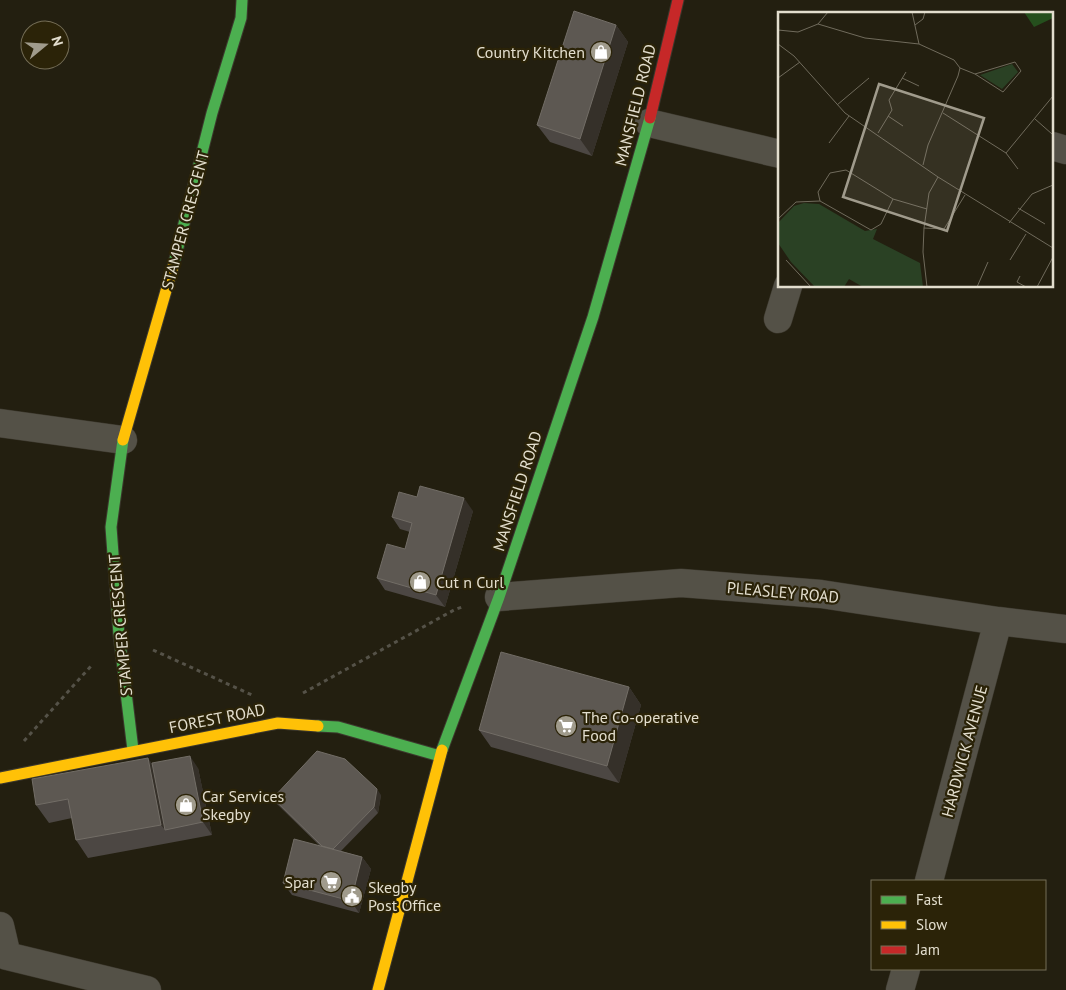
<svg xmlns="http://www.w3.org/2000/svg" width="1066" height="990" font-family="'PT Sans',sans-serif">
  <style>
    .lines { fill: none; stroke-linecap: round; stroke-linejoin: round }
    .street-casing { stroke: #3c382d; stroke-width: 29 }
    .fast-casing { stroke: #3c382d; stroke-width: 13 }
    .slow-casing { stroke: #3c382d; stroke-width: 13 }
    .jam-casing { stroke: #3c382d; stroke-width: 13 }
    .path { stroke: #555248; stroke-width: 3; stroke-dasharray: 4 4; stroke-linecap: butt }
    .street { stroke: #545147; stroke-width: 28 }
    .fast { stroke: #4caf50; stroke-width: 11 }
    .slow { stroke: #ffc107; stroke-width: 11 }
    .jam { stroke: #c62828; stroke-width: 11 }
    .wall { fill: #4c4743 }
    .shaded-wall { fill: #353029 }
    .building { fill: #5d5852; stroke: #726d66 }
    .labels { text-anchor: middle; stroke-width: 4.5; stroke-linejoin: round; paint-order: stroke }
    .poi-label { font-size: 16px; fill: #e3dece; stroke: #2b2308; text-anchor: start }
    .street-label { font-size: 16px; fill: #e3dece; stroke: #2b2308 }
    .inset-road { fill: none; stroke: #706b5c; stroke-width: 1 }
    .view { fill: #a09b8c; fill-opacity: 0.15; stroke: #a09b8c; stroke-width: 2.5 }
    .inset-edge { fill: none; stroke: #e3dece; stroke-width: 2.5 }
  </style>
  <rect width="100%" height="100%" fill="#231f10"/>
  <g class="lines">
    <!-- street casing -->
    <g class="street-casing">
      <path id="street" d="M649,123L780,154
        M1052,146L1066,150
        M778,319L788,286
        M0,423L123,440
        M499,597L681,583L821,594L998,621L1066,629
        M929,881L998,621
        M0,926L7,956L147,990
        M900,990L906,969"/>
    </g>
    <!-- fast casing -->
    <g class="fast-casing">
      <path id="fast" d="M174,263L212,113L241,18L242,0
        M123,440L111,527L119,635L133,750
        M318,726L338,727L440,756
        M442,750L499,597L593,317L650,118"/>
    </g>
    <!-- slow casing -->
    <g class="slow-casing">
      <path id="slow" d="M123,440L174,263
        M0,778L278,723L318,726
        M378,990L442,750"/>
    </g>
    <!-- jam casing -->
    <g class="jam-casing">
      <path id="jam" d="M650,118L678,0"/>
    </g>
    <!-- path -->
    <path class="path" d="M153,650L252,695
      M303,693L454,610L462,607
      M24,741L91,666"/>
    <!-- street -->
    <use href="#street" class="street"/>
    <!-- fast -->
    <use href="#fast" class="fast"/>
    <!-- slow -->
    <use href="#slow" class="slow"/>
    <!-- jam -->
    <use href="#jam" class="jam"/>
  </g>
  <!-- wall -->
  <path class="wall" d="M616,25L628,42L592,156L550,142L537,125Z
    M417,497L473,511L445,607L385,590L377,578L405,549L410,532L400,529L392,517Z
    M629,687L641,705L619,783L491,747L479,730Z
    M198,768L212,835L88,858L76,840L72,818L49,823L36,805Z
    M381,795L378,813L341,851L362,857L371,869L359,913L292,895L283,883L320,846L277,804L273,798Z"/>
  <!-- shaded-wall -->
  <path class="shaded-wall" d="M616,25L628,42L592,156L580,139Z
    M464,498L473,511L445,607L436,595Z
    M629,687L641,705L619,783L607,766Z
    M190,756L198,768L212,835L203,822Z
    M148,758L160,775L165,830L161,825Z
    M377,789L381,795L378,813L374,807Z
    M362,857L371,869L359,913L351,901Z"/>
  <!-- building -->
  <path class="building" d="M574,11L616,25L580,139L537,125Z
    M420,486L464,498L436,595L377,578L387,544L405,549L412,523L392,517L399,492L417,497Z
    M501,652L629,687L607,766L479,730Z
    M317,751L345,759L377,789L374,807L333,849L322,846L273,798Z
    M190,756L203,822L165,830L152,763Z
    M148,758L161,825L76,840L68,799L36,805L32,779Z
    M294,839L362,857L351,901L283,883Z"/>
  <!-- icons -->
  <defs>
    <g id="shop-disc" transform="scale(1.125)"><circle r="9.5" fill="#a09b8c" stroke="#2b2308"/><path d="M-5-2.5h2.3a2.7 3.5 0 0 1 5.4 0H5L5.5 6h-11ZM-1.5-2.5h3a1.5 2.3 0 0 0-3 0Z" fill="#fff"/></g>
    <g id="supermarket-disc" transform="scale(1.125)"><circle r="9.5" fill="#a09b8c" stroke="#2b2308"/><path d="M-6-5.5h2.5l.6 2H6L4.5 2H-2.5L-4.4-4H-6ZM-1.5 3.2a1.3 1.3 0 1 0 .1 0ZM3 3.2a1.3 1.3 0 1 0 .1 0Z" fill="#fff"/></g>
    <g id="civic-disc" transform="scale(1.125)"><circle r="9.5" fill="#a09b8c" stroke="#2b2308"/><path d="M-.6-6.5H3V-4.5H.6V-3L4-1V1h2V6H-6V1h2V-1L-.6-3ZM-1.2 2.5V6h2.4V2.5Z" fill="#fff"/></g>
  </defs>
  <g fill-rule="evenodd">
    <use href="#shop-disc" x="601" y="52"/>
    <use href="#shop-disc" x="420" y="582"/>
    <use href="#supermarket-disc" x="566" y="726"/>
    <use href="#shop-disc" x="186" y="805"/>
    <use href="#supermarket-disc" x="331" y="882"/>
    <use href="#civic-disc" x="352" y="896"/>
  </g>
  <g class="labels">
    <!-- poi labels -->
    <g class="poi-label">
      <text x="585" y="58" text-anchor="end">Country Kitchen</text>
      <text x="436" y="588">Cut n Curl</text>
      <text x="582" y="723">The Co-operative<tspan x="582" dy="18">Food</tspan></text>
      <text x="202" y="802">Car Services<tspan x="202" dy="18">Skegby</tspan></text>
      <text x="315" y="888" text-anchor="end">Spar</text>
      <text x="368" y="893">Skegby<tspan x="368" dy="18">Post Office</tspan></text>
    </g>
    <!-- street labels -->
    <g class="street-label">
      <text transform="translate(635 105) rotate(-76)" y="6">MANSFIELD ROAD</text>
      <text transform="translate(185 220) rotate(-75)" y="6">STAMPER CRESCENT</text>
      <text transform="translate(517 491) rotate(-72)" y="6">MANSFIELD ROAD</text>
      <text transform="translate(783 592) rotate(5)" y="6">PLEASLEY ROAD</text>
      <text transform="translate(120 625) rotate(-95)" y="6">STAMPER CRESCENT</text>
      <text transform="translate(217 718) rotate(-11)" y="6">FOREST ROAD</text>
      <text transform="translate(964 751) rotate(-75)" y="6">HARDWICK AVENUE</text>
    </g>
  </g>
  <!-- overview -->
  <g transform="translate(778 12)">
    <rect width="275" height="275" fill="#231f10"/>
    <path d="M234,52L240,60L224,77L202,63ZM26,191L41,192L87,219L99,217L95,227L142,251L145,275H85L71,267L66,275H37L13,250L0,231V211L16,194Z" fill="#2a4124"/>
    <path d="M246,0H275V6L256,15Z" fill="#254f1d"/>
    <path class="inset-road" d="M134,0L141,32M40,12L87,26L141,32L176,48L182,56L180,64L150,133L145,153M137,13L145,7L147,0M0,18L20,20L40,12L50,0M0,32L16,44L67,101L160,165L275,236M237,50L243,59L225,80L197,62ZM182,56L197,62M0,66L22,50M124,66L141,74M59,93L91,66M165,101L228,141L275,84M110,104L125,114M257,107L274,122M100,121L114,98L111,88L128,60M51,131L71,104M228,141L240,157M115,187L103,212L93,218L42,189L40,180L52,161L68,158L115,187L149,197M240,196L267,212M0,207L18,190L42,189M231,211L254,182L275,173M146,216L166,217L187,183M8,248L33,275M232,248L248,222M242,264L239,270L248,275M149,275L145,240L146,216L151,181L160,165M199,275L210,250M259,275L275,245"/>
    <path class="view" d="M101,72L206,106L169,219L65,185Z"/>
    <rect width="275" height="275" class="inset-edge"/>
  </g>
  <!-- legend -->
  <rect x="871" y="880" width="175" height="90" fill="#2b2308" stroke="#756e57"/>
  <rect x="881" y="896" width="25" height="8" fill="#4caf50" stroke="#756e57"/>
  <text x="916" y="905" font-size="15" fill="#e3dece">Fast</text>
  <rect x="881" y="921" width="25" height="8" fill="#ffc107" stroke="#756e57"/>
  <text x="916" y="930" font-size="15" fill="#e3dece">Slow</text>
  <rect x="881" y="946" width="25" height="8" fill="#c62828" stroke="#756e57"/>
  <text x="916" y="955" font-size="15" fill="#e3dece">Jam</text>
  <!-- north arrow -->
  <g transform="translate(45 45) rotate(72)"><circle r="24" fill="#2b2308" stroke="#756e57"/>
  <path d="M0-4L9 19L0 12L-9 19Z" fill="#a09b8c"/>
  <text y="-8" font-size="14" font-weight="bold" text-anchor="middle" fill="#e3dece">N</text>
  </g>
</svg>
